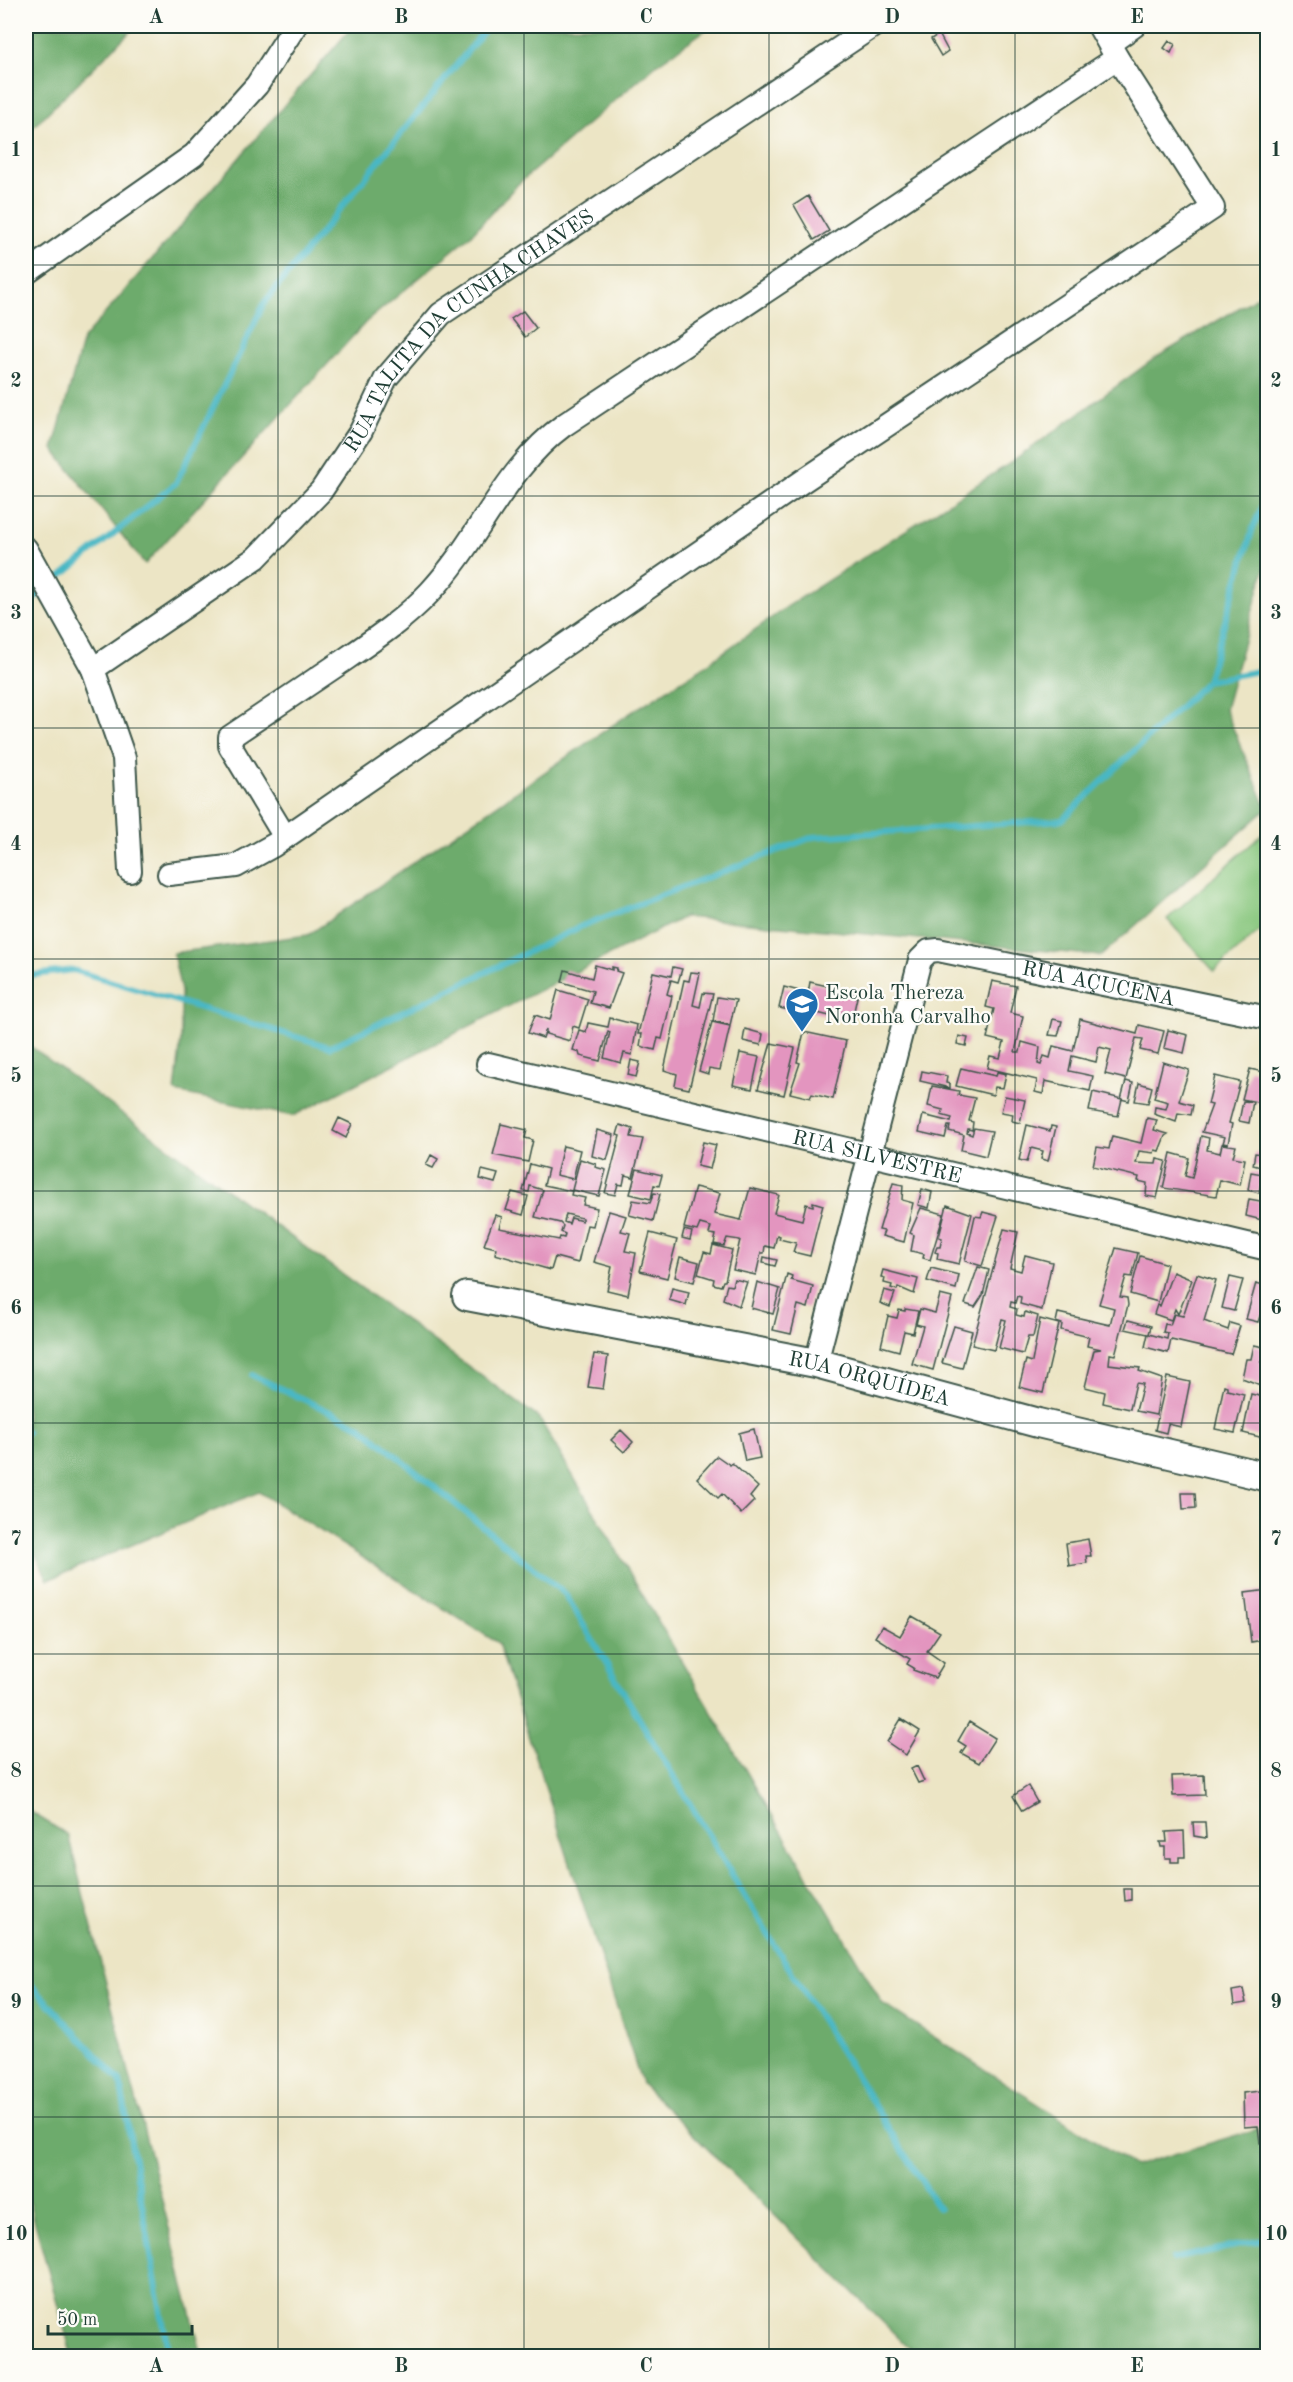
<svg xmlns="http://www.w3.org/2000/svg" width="1293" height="2382" font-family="'Old Standard TT',serif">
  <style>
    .green { fill: #87c67d; stroke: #538258; stroke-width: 1.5 }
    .forest { fill: #6dab6c; stroke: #467450; stroke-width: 1.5 }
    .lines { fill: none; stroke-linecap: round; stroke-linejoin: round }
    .stream { stroke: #4ab7c4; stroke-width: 6 }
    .building { fill: #e395bf; fill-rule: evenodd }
    .minor-casing { stroke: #3e564a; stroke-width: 26 }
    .tertiary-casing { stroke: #3e564a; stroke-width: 32 }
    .minor { stroke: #fff; stroke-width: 22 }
    .tertiary { stroke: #fff; stroke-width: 28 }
    .grid { fill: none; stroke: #1f3d34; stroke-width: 1.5; stroke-opacity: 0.55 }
    .labels { text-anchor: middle; stroke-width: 4.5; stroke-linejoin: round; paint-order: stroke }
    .street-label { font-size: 21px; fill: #1f3d34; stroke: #fdfcf7 }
    .poi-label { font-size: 21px; fill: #1f3d34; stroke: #fdfcf7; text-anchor: start }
    .neatline { fill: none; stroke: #1f3d34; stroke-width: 2 }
    .grid-label { font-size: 20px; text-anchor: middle; font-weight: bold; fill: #1f3d34 }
  </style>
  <rect width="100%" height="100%" fill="#fdfcf7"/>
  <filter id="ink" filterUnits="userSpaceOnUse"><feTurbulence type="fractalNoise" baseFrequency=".0167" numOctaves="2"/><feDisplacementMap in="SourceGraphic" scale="12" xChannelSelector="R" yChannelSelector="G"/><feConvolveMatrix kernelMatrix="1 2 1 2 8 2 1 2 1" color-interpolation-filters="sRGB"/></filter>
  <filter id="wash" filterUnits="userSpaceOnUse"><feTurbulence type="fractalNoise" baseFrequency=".008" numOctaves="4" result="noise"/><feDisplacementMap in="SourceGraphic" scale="24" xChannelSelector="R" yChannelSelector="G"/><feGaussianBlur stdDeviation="1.35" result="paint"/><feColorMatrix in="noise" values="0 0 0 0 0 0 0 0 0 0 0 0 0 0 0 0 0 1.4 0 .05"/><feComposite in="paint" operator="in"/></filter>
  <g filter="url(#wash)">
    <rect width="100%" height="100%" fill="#ece5c5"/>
    <!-- green -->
    <path class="green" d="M1265,832L1267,924L1214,971L1167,919Z"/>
    <!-- forest -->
    <path class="forest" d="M26,26H136L26,134Z
      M353,26H711L656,65L517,185L470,236L366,322L145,564L53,449L83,339Z
      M1267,291V560L1225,709L1267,809L1101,956L684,917L293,1116L175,1092L181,1039V991L173,953L308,935L632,712L700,669L788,606L1012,462L1154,359Z
      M26,1043L539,1418L883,2004L1134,2166L1267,2126V2356H917L642,2084L498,1643L259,1492L48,1580L26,1536Z
      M26,1809L68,1835L202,2356H72L26,2191Z"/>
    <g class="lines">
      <!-- stream -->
      <path class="stream" d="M26,605L176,483L265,302L488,26
        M1207,681L1253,528L1268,492
        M26,976L73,970L330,1047L584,925L813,837L1062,820L1207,681L1268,669
        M252,1375L360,1426L565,1594L761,1923L939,2209
        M26,1432H27
        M26,1979L120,2081L169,2356
        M1172,2259L1268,2239"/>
    </g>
    <g id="blocks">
      <!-- building -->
      <path class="building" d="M939,34L948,51L941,56L931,39Z
        M1169,41L1175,44L1171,53L1164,48Z
        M808,196L829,231L814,240L794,205Z
        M523,311L536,328L525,337L511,319Z
        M595,965L612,970V967L617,968L616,971L622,973L609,1008L590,1003L593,991L562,982L565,970L592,978Z
        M673,967L682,969L678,982L671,980L667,994L672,996L662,1039L658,1038L655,1050L640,1046L642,1034H638L653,972L671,976Z
        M691,972L700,973L693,1005L700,1007L703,993L713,994L689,1089L675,1086L677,1074L664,1070L684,980L689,981Z
        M992,981L1016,986L1010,1013L1023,1016L1015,1052H1020L1022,1042L1040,1047L1038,1064L1041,1065L1044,1056L1050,1058L1053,1046L1073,1051L1080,1019L1137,1034L1139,1025L1164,1031L1158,1054L1140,1050L1143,1039L1136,1038L1126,1079L1105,1074L1111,1050L1099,1047L1096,1062L1072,1056L1069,1071L1093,1076L1090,1091L1045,1081L1043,1094L1035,1092L1037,1080L987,1068L990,1056L1000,1058L1004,1042L987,1038L994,1009L986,1007Z
        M810,982L858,993L853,1015L843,1012L842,1019L805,1010Z
        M784,987L807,993L803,1013L779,1008Z
        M558,990L588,999L579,1028L573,1026L570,1041L546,1034V1029L543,1038L528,1033L535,1015L550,1020Z
        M717,997L736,1000L730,1025L713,1021Z
        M610,1018L637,1025L632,1055L624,1053L621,1063L604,1058L610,1032L608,1031L600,1061L580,1056L579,1052L573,1050L579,1030L586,1032L588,1023L608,1027Z
        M1053,1019L1062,1021L1058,1036L1049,1035Z
        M712,1022L730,1026L720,1070L709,1068L708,1074L699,1071Z
        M745,1029L763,1034L761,1045L743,1041Z
        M1168,1030L1188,1035L1184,1053L1164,1048Z
        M804,1032L846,1041L833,1099L812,1094L810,1098L790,1093L800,1063L797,1062Z
        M959,1036L968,1038L966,1046L957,1044Z
        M771,1043L795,1048L784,1095L758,1089Z
        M740,1053L759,1057L752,1089L733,1085Z
        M631,1060L640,1062L636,1077L628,1075Z
        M1163,1062L1189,1070L1179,1101L1193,1105L1191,1115L1178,1113L1176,1122L1154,1114L1155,1107L1166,1109L1168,1102L1154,1098Z
        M961,1068L996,1076L997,1072L1006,1074L1003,1088L995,1087L993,1095L956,1086Z
        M1250,1069L1268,1073L1262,1103L1242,1099Z
        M922,1071L947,1076L946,1083L950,1084V1088L920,1081Z
        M1215,1076L1240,1082L1229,1123L1232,1124L1228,1144L1223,1143L1225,1137L1202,1132L1212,1105L1208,1104Z
        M1126,1081L1133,1083L1129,1101L1121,1099Z
        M1139,1083L1152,1087L1148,1103L1135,1101Z
        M932,1086L959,1091L958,1095L975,1098L969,1121L973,1122L972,1130L968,1129L967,1133L972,1135L974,1128L992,1131L986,1156L961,1150L964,1135L949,1131L950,1126H948L945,1138L919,1132L923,1115L951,1122L952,1118L941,1115L943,1110L928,1106Z
        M1093,1092L1122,1099L1118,1116L1089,1111Z
        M1005,1096L1025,1100L1020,1123L1012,1121L1013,1114L1001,1112Z
        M1243,1101L1253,1102L1249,1123L1239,1121Z
        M339,1118L352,1124L346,1138L333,1131Z
        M1147,1118L1157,1120L1154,1130L1168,1134L1165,1136L1159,1151L1155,1150L1154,1153L1139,1151L1136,1163L1156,1164L1157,1159L1166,1161L1157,1198L1146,1196L1147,1183L1138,1181L1139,1177L1093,1166L1097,1147L1109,1149L1112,1136L1141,1143Z
        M501,1124L527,1130L525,1138L533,1140L528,1162L493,1155Z
        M620,1125L633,1129L631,1137L643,1139L633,1177L625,1175L623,1185L618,1184L615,1195L605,1193L620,1136L617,1135Z
        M1027,1125L1050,1131L1051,1126L1056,1127L1048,1161L1041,1159L1043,1151L1031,1148L1027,1162L1019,1160Z
        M597,1130L614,1135L607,1160L592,1156Z
        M1201,1136L1209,1138L1207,1150L1220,1153L1222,1144L1236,1146L1233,1157L1245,1159L1240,1185L1220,1180L1216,1196L1163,1188L1171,1153L1189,1158L1185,1176L1192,1178Z
        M703,1142L716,1145L710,1169L697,1166Z
        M563,1146L580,1150L573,1179L556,1175Z
        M1264,1152L1268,1153V1169L1253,1165L1255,1153L1263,1154Z
        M431,1155L438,1159L433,1168L426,1165Z
        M580,1159L596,1164L595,1167L606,1170L599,1196L572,1190Z
        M530,1164L548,1169L544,1185L572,1191L571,1195L585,1198L583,1205L597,1208L593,1226L587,1225L578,1263L555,1257L551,1270L495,1254L496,1248L484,1245L495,1215L502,1217L499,1228L559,1240L560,1237L564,1238L565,1234L561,1232L563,1226L560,1223L535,1217L543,1190L530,1186L529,1192L523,1191ZM566,1214L582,1218V1221L571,1218L569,1224L564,1222Z
        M637,1169L662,1175L659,1186L654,1185L651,1199L630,1194Z
        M482,1170L498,1174L495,1183L480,1179Z
        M1251,1172L1263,1174L1259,1193L1248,1190Z
        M893,1183L903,1185L902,1200L913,1203L904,1242L882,1236L884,1231L879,1230Z
        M695,1187L720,1193L714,1214L741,1220L750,1188L779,1195L774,1213L802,1220L806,1204L813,1206V1202L823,1205L810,1256L793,1252L796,1243L779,1239L780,1236L777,1235L774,1248L765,1246L764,1253H761L756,1275L733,1270L740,1240L727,1238L724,1246L714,1244L716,1235L709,1234L711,1227L700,1224L697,1231L684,1228Z
        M922,1189L932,1192L929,1208L918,1205Z
        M512,1192L528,1196L523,1215L506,1210Z
        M654,1193L660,1194L653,1221L629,1215L633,1200L650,1203Z
        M1249,1199L1266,1202L1262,1220L1246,1216Z
        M947,1205L972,1214L959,1264L937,1259L938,1253L935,1252L937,1247H940L942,1238L939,1237Z
        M921,1208L944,1214L930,1260L923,1258L924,1254L911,1251L914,1235L910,1233Z
        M609,1211L626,1216L621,1231L630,1233L625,1251L636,1253L628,1295L607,1290L612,1267L594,1262Z
        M983,1212L998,1216L982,1266L965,1261L975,1216L981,1217Z
        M1004,1229L1018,1232L1010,1268L1021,1271L1025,1255L1052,1262L1042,1310L1020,1304L1021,1297L1017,1296L1015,1303L1011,1302L1010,1307L1017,1309L1016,1315L1024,1317L1025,1312L1038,1316L1033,1337H1028L1023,1354L999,1348L1006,1320L1002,1319L994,1350L972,1345Z
        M684,1230L692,1232L690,1240L682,1238Z
        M650,1233L677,1240L667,1278L640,1271Z
        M713,1245L732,1250L725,1281H723L721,1286L713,1284L714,1279L698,1274L704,1252L711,1254Z
        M1116,1248L1138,1253L1132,1277L1126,1276L1120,1297L1127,1298L1128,1305L1115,1355L1110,1354L1109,1364L1140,1368L1139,1371L1162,1379L1156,1415L1136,1411L1143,1384L1136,1383L1130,1409L1103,1403L1105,1392L1085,1387L1094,1350L1101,1349L1087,1346L1089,1337L1061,1330L1062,1324L1056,1322L1058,1313L1110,1325L1114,1308L1099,1304Z
        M1140,1256L1167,1264L1158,1302L1130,1294Z
        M680,1257L699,1262L694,1282L675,1277Z
        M764,1257L777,1260L775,1266L763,1263Z
        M978,1267L989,1270L983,1295L975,1307L965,1304Z
        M931,1268L959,1275L956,1289L927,1281Z
        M883,1270L918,1279L914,1294L898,1287L897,1290L891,1288L892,1285L884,1283L885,1278L881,1277Z
        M1173,1272L1192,1280L1178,1314L1175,1309L1171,1320L1154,1314L1157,1305L1160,1306Z
        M787,1274L792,1276L791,1280L813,1286L808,1308L798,1305L791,1334L773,1330Z
        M1197,1274L1216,1280L1204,1321L1228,1330L1230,1323L1240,1326L1231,1354L1171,1340L1168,1353L1145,1347L1148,1334L1125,1329L1128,1320L1151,1326L1149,1334L1167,1339L1168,1333L1163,1332L1165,1324L1170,1325L1174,1314L1183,1316Z
        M1230,1277L1243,1280L1234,1311L1222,1308Z
        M734,1279L747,1282L739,1306L723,1299L727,1285L732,1286Z
        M757,1282L780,1289L773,1314L751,1308Z
        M1256,1283L1268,1286V1318L1260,1316L1258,1322L1246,1319Z
        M672,1288L689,1292L686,1305L669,1300Z
        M884,1290L895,1293L890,1307L880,1303Z
        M940,1295L952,1298L933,1370L912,1364L923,1326L916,1324L920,1309L935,1313Z
        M905,1309L918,1311L913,1333L904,1331L899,1351L881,1346L888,1316L897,1318L899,1310L905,1311Z
        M1040,1319L1059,1324L1043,1393L1019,1387L1026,1360L1032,1362Z
        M954,1326L972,1331L962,1368L942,1363Z
        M1265,1343L1268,1344V1361L1260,1362L1268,1363V1388L1242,1378L1246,1359H1251L1254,1345L1264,1347Z
        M594,1354L608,1356L603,1389L588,1387Z
        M1167,1377L1190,1382L1181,1427L1168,1424L1166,1433L1155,1430Z
        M1224,1385L1227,1386V1390L1244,1394L1235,1433L1215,1429Z
        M1251,1394L1268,1398V1439L1243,1433Z
        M754,1429L760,1458L745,1461L739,1433Z
        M621,1430L633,1442L624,1452L611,1440Z
        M717,1456L730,1465L732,1463L758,1487L750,1497L754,1501L741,1514L722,1494L718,1498L697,1478Z
        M1182,1493H1195L1196,1508L1183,1509Z
        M1088,1539L1091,1556H1086L1087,1563L1069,1566L1066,1543Z
        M1268,1590V1639L1251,1642L1245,1593Z
        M912,1616L940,1632L927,1651L944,1663L935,1678L913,1670L914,1668L907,1664L910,1659L875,1637L882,1626L900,1636Z
        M1268,1685V1729H1266L1260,1686Z
        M901,1719L920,1731L906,1755L887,1742Z
        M969,1722L995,1738L979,1763L961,1753L966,1746L958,1741Z
        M917,1766L924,1781L918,1783L911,1769Z
        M1204,1775L1205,1795L1173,1796L1172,1776Z
        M1028,1786L1037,1802L1022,1811L1013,1796Z
        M1193,1822H1205L1206,1838L1194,1836Z
        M1184,1831L1185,1857H1179V1862H1171V1858H1165V1847H1161L1160,1842H1167L1166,1832Z
        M1124,1889H1131V1900L1125,1901Z
        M1243,1989L1246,2003L1234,2005L1232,1991Z
        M1268,2090V2142L1260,2143L1258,2126L1244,2127L1243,2093Z"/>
    </g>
  </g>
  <g filter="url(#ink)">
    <use href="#blocks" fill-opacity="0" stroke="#3e564a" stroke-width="1.5"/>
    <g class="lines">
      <!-- minor casing -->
      <g class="minor-casing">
        <g id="minor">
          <path d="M1110,43L1134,26"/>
          <path d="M26,273L194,155L257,85L295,26"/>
          <path d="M26,549L93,669L124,758L130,871"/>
          <path id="s1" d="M93,669L256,558L321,491L361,431L386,378L441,314L873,26"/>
          <path d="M285,837L230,746V737C266,713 301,689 337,665C369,643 403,621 430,592C480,539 504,469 564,425L1117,58"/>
          <path d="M169,874L236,866L274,845L803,481L1213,208L1117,58L1099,26"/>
          <path id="s2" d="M488,1064L1268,1249"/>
          <path id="s3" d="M816,1363L920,960L929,951L938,950L1268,1018"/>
        </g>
      </g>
      <!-- tertiary casing -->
      <g class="tertiary-casing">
        <g id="tertiary">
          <path id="s4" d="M467,1296L816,1363L1038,1423L1268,1477"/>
        </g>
      </g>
      <!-- minor -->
      <use href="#minor" class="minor"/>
      <!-- tertiary -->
      <use href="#tertiary" class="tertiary"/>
    </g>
  </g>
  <!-- grid -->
  <path class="grid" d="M278,26V2356M524,26V2356M769,26V2356M1015,26V2356M26,265H1268M26,496H1268M26,728H1268M26,959H1268M26,1191H1268M26,1423H1268M26,1654H1268M26,1886H1268M26,2117H1268"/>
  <!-- icons -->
  <defs>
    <g id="school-pin" transform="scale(1.725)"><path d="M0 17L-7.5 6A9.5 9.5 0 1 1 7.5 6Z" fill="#1f6fb2" stroke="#fdfcf7"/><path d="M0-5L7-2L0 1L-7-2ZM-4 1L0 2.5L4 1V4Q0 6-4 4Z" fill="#fff"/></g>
  </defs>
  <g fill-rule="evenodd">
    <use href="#school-pin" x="802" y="1004"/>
  </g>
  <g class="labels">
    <!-- street labels -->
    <g class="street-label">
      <text dy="7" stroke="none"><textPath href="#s1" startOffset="513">RUA TALITA DA CUNHA CHAVES</textPath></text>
      <text dy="7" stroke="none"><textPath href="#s3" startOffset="602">RUA AÇUCENA</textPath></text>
      <text dy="7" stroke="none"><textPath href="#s2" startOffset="400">RUA SILVESTRE</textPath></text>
      <text dy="7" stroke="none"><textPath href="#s4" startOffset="411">RUA ORQUÍDEA</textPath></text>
    </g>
    <!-- poi labels -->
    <g class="poi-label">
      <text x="825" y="999">Escola Thereza<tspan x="825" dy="24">Noronha Carvalho</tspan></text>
    </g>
  </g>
  <!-- margin -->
  <rect width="1293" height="2382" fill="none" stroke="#fdfcf7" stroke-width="66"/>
  <!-- scale -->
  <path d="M48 2325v9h144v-9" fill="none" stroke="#1f3d34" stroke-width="3"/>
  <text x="57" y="2325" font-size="18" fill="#1f3d34" stroke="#fdfcf7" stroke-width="4.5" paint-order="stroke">50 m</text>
  <rect x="33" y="33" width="1227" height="2316" class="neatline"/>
  <g class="grid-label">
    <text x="156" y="23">A</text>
    <text x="401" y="23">B</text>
    <text x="646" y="23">C</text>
    <text x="892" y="23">D</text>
    <text x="1137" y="23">E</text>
    <text x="16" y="156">1</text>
    <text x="1276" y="156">1</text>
    <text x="16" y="387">2</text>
    <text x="1276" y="387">2</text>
    <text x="16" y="619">3</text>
    <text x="1276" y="619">3</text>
    <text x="16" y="850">4</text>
    <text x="1276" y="850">4</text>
    <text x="16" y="1082">5</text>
    <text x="1276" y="1082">5</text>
    <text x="16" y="1314">6</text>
    <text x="1276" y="1314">6</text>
    <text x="16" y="1545">7</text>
    <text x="1276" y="1545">7</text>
    <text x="16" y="1777">8</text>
    <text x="1276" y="1777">8</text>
    <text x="16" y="2008">9</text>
    <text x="1276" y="2008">9</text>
    <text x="16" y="2240">10</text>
    <text x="1276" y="2240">10</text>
    <text x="156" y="2372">A</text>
    <text x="401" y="2372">B</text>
    <text x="646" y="2372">C</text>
    <text x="892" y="2372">D</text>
    <text x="1137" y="2372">E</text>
  </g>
</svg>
